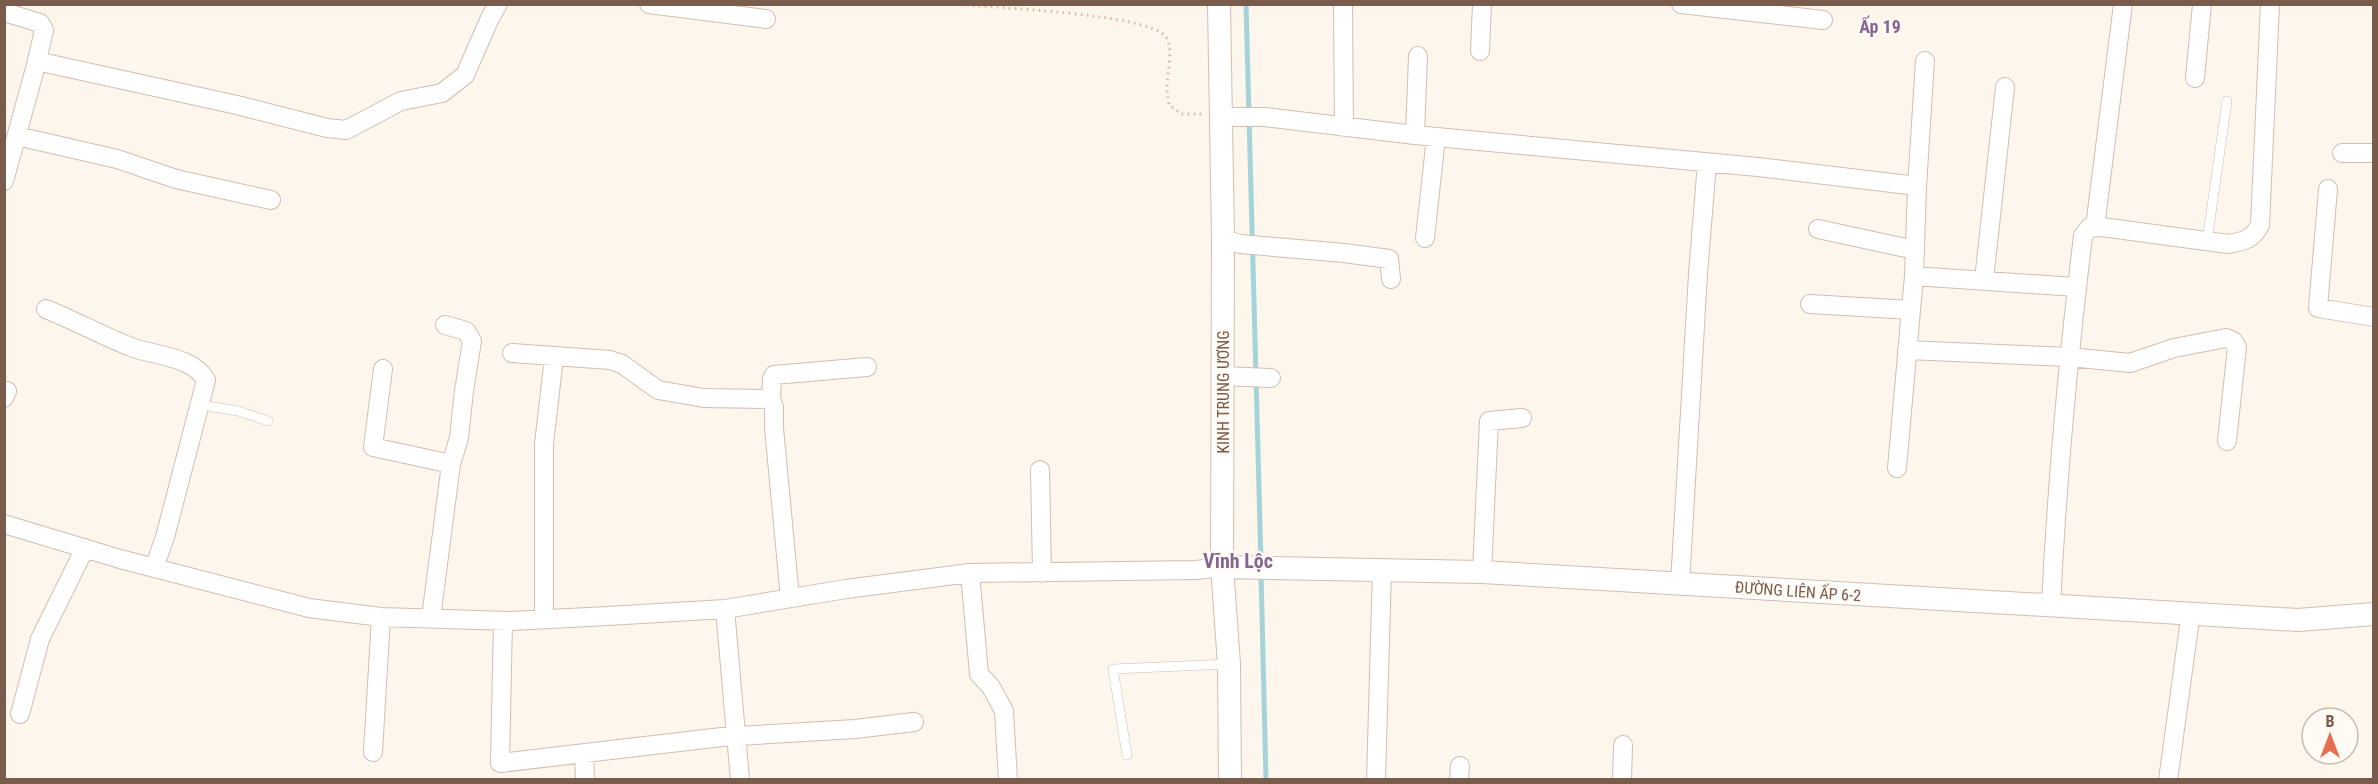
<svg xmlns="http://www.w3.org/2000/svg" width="2378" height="784" font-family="'Roboto Condensed',sans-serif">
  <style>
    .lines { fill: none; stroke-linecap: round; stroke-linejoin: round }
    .stream { stroke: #a5d3da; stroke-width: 5 }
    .service-casing { stroke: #d1beb0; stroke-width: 10 }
    .minor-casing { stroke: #d1beb0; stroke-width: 20 }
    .tertiary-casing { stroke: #d1beb0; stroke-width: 24 }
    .path { stroke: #d9b8a5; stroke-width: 3; stroke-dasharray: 1.5 4.5; stroke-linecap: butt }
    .service { stroke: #fff; stroke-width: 9 }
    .minor { stroke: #fff; stroke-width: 18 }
    .tertiary { stroke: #fff; stroke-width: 22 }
    .labels { text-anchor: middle; stroke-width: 4.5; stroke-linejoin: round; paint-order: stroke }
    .street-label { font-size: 16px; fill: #7a5c4d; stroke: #fffaf3 }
    .neighbourhood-label { font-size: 18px; font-weight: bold; fill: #846695; stroke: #fffaf3 }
    .quarter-label { font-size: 20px; font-weight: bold; fill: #846695; stroke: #fffaf3 }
  </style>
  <rect width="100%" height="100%" fill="#fdf6ec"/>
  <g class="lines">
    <!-- stream -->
    <path class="stream" d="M1246,4L1261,564
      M1261,573L1266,780"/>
    <!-- service casing -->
    <g class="service-casing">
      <path id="service" d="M2207,241L2227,101
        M201,405L238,411L268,421
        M1127,755L1113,669L1229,664"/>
    </g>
    <!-- minor casing -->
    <g class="minor-casing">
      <path id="minor" d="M649,4L766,19
        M1343,4L1344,127
        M1681,4L1823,20
        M4,12L40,23L44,30L36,65
        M1480,51L1482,4
        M2195,78L2202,4
        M1220,115L1232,117H1265L1415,135L1758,167L1917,186L1925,61
        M1415,135L1418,56
        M17,136L117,159L176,179L271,200
        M2342,153H2374
        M4,181L36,65L41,62L237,105L327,128L346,130L401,101L442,93L465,75L490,18L498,4
        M2328,189L2318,308L2374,317
        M2095,227L2123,4
        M1818,229L1915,250
        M1425,238L1436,137
        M1223,239L1240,244L1344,253L1389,259L1391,279
        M1914,276L2076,287
        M1984,280L2005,87
        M1810,304L1911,310
        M46,309C75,321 103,336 131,347C155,356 192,356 206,380L165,537L154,568
        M445,325L466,331L472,341L464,391L459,438L451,464
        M1907,350L2069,357L2130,363L2174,348L2226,338L2233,341L2237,347L2227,441
        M512,353L610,360L622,364L658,390L704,398L771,399L774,407V428L790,598
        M383,369L373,447L451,464L431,618
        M1223,376L1271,378
        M4,398L7,391
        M771,399L772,379L774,375L867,367
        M1897,468L1914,276L1917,186
        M1040,470L1042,573
        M4,524L120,559L309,608L381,617L511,621L608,616L725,609L846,589L970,573L1196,570L1222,567
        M1482,572L1489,421L1522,418
        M970,573L979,674L991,687L1004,711L1008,780
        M1680,584L1698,274L1707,163
        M2051,605C2057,481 2068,359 2083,236L2089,228L2102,227L2228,244C2244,241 2252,240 2260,225L2270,4
        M725,609L740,780
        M544,619V444L554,357
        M503,621L500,763L722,737L855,729L914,722
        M20,714L40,639L85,548
        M373,752L381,617
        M584,754L585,780
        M1376,780L1382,569
        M1459,780L1460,766
        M1622,780L1623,745
        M2168,780L2191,612"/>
    </g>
    <!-- tertiary casing -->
    <g class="tertiary-casing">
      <path id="tertiary" d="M1219,4L1223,239L1222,567L1229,664L1230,780
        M1222,567L1482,572L2298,620L2374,614"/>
    </g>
    <!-- path -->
    <path class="path" d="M955,4C991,8 1149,13 1166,37C1174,49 1167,74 1167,87C1167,93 1168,99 1169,105L1182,114H1203"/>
    <!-- service -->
    <use href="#service" class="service"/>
    <!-- minor -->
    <use href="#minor" class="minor"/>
    <!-- tertiary -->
    <use href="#tertiary" class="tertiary"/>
  </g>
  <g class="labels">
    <!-- street labels -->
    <g class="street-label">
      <text transform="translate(1223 392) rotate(-90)" y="6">KINH TRUNG ƯƠNG</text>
      <text transform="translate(1798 591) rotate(4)" y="6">ĐƯỜNG LIÊN ẤP 6-2</text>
    </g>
    <!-- neighbourhood labels -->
    <g class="neighbourhood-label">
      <text x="1880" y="33">Ấp 19</text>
    </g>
    <!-- quarter labels -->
    <g class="quarter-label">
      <text x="1238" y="568">Vĩnh Lộc</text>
    </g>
  </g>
  <!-- border -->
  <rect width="2378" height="784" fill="none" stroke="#7a5c4d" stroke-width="12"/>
  <!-- north arrow -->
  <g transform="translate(2330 736)"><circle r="28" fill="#fffaf3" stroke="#cabbb1" stroke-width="1.5"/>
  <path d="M0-4.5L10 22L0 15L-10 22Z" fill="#e76f51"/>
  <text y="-9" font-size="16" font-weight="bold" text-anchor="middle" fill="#7a5c4d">B</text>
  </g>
</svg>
